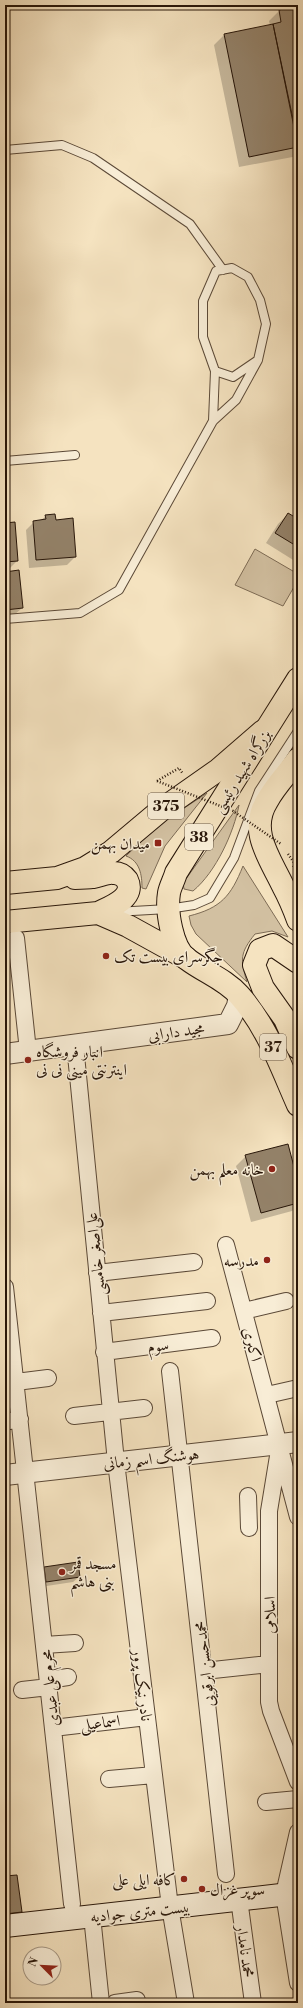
<svg xmlns="http://www.w3.org/2000/svg" width="303" height="2008" font-family="'Libre Bodoni',Amiri,serif">
  <style>
    .green { fill: #d2c0a1; stroke: #7d6b55 }
    .shadow { fill: #0003 }
    .building { fill: #938168; stroke: #281609 }
    .lines { fill: none; stroke-linecap: round; stroke-linejoin: round }
    .service-casing { stroke: #5b4937; stroke-width: 10 }
    .minor-casing { stroke: #5b4937; stroke-width: 18 }
    .tertiary-casing { stroke: #5b4937; stroke-width: 22 }
    .secondary-casing { stroke: #281609; stroke-width: 24 }
    .primary-casing { stroke: #281609; stroke-width: 24 }
    .trunk-casing { stroke: #281609; stroke-width: 24 }
    .path { stroke: #281609; stroke-width: 2.5; stroke-dasharray: 1 2; stroke-linecap: butt }
    .service { stroke: #f8edd6; stroke-width: 8 }
    .minor { stroke: #f8edd6; stroke-width: 16 }
    .tertiary { stroke: #f8edd6; stroke-width: 20 }
    .secondary { stroke: #f8edd6; stroke-width: 22 }
    .primary { stroke: #f5e3c0; stroke-width: 22 }
    .trunk { stroke: #f5e3c0; stroke-width: 22 }
    .path-bridge { stroke: #281609; stroke-width: 2.5; stroke-dasharray: 1 2; stroke-linecap: butt }
    .poi-dot { fill: #8f2418; stroke: #f8edd6; stroke-width: 1.5 }
    .labels { text-anchor: middle; stroke-width: 3; stroke-linejoin: round; paint-order: stroke }
    .shield { fill: #f8edd6; stroke: #665646; stroke-width: 1 }
    .shield-label { font-size: 15px; font-weight: bold; fill: #281609 }
    .street-label { font-size: 16px; fill: #281609; stroke: #f8edd6 }
    .poi-label { font-size: 16px; fill: #281609; stroke: #f8edd6; text-anchor: end }
  </style>
  <rect width="100%" height="100%" fill="#f5e3c0"/>
  <filter id="stains"><feTurbulence type="fractalNoise" baseFrequency=".005" numOctaves="4"/><feColorMatrix values="0 0 0 0 .2 0 0 0 0 .09 0 0 0 0 .02 0 0 0 .5 -.17"/></filter>
  <radialGradient id="worn" r=".72"><stop offset=".6" stop-color="#630" stop-opacity="0"/><stop offset="1" stop-color="#630" stop-opacity=".3"/></radialGradient>
  <!-- green -->
  <path class="green" d="M255,549L298,574V580L283,606L235,585Z
    M207,793L165,846L146,889L142,888C142,875 140,861 126,856L157,826Z
    M239,805C234,832 216,872 193,891L184,889L183,883Z
    M243,866L288,937L272,931L255,934C240,953 240,959 247,982L196,934L191,925L189,916C221,908 231,896 243,866Z"/>
  <!-- shadow -->
  <path class="shadow" d="M298,7V156L239,167L214,45L224,35L270,25L269,21L279,11Z
    M288,514L298,520V563L266,543L278,524Z
    M46,516L55,521L75,557L67,565L29,568L26,530L34,522L40,521Z
    M5,524L17,561L9,569H5Z
    M5,573L22,608L13,616L5,617Z
    M246,1156L298,1186V1205L292,1211L251,1222L236,1166Z
    M77,1563L79,1577L73,1582L40,1587L38,1574L44,1568Z
    M5,1877L20,1911L15,1917L5,1918Z"/>
  <!-- building -->
  <path class="building" d="M298,6V143L273,24L281,22L279,10Z
    M273,24L298,147L249,157L224,34Z
    M288,513L298,519V547L275,533Z
    M55,514L56,520L73,518L76,557L36,560L33,521L46,519L45,515Z
    M15,522L18,561L5,562V523Z
    M19,570L23,608L5,610V572Z
    M288,1144L298,1182V1203L261,1213L245,1155Z
    M78,1562L80,1577L46,1582L44,1567Z
    M17,1875L22,1912L5,1914V1876Z"/>
  <g class="lines">
    <!-- service casing -->
    <g class="service-casing">
      <path id="service" d="M5,150L62,145L93,158L190,224L223,270
        M232,268L248,277L260,300L266,324L258,360L233,377L215,371L203,337V301L216,271Z
        M213,421L215,371
        M5,461L75,455
        M5,619L80,613L119,590L213,421L236,400L258,360
        M115,912L168,909L194,905L210,898L234,858L259,791L298,731"/>
    </g>
    <!-- minor casing -->
    <g class="minor-casing">
      <path id="minor" d="M16,938L28,1051
        M75,1045L116,1462L170,1907L186,2003
        M226,1245L298,1517
        M97,1273L194,1262
        M5,1287L72,1904
        M244,1311L286,1301
        M101,1313L207,1301
        M104,1352L212,1338
        M170,1371L226,1874
        M16,1382L48,1378
        M267,1395L298,1388
        M74,1416L144,1408
        M5,1422L20,1419
        M280,1444L269,1511V1702L271,1711L298,1782
        M248,1496L249,1528
        M44,1645L75,1643
        M204,1671L269,1664
        M48,1680L68,1677
        M22,1690L49,1687
        M53,1728L147,1717
        M109,1779L154,1775
        M266,1802L298,1799
        M298,1832L284,1894L298,1983
        M239,1899L253,2003
        M92,1916L101,2003
        M115,2003L137,2000"/>
    </g>
    <!-- tertiary casing -->
    <g class="tertiary-casing">
      <path id="tertiary" d="M5,1054L228,1024L237,1006L239,995
        M5,1475L298,1442"/>
    </g>
    <!-- secondary casing -->
    <g class="secondary-casing">
      <path id="secondary" d="M5,1926L298,1893"/>
    </g>
    <!-- primary casing -->
    <g class="primary-casing">
      <path id="primary" d="M75,878C81,878 87,878 93,877C100,876 107,872 114,873C119,873 124,876 127,880C136,898 110,907 98,913
        M5,883L57,878L85,868L111,852L161,810L218,770L263,731
        M5,922L98,913L128,926L186,958"/>
    </g>
    <!-- trunk casing -->
    <g class="trunk-casing">
      <path id="trunk" d="M298,679L176,873C174,880 170,887 169,893C166,911 172,948 187,959C204,972 225,979 239,995C267,1026 281,1067 298,1105
        M298,759C288,773 275,786 267,801C248,831 271,860 283,886C289,897 294,909 298,920
        M298,962L273,945L260,950L254,965L263,988L285,1019L298,1048"/>
    </g>
    <!-- path -->
    <path class="path" d="M157,781L179,768L183,774
      M288,854L295,864L293,867"/>
    <!-- service -->
    <use href="#service" class="service"/>
    <!-- minor -->
    <use href="#minor" class="minor"/>
    <!-- tertiary -->
    <use href="#tertiary" class="tertiary"/>
    <!-- secondary -->
    <use href="#secondary" class="secondary"/>
    <!-- primary -->
    <use href="#primary" class="primary"/>
    <!-- trunk -->
    <use href="#trunk" class="trunk"/>
    <!-- path-bridge -->
    <path class="path-bridge" d="M157,781L233,811L281,844"/>
  </g>
  <!-- markers -->
  <g class="poi-dot">
    <rect x="154" y="839" width="8" height="8" rx="2"/>
    <circle cx="106" cy="956" r="4"/>
    <circle cx="28" cy="1060" r="4"/>
    <circle cx="272" cy="1169" r="4"/>
    <circle cx="267" cy="1260" r="4"/>
    <circle cx="62" cy="1572" r="4"/>
    <circle cx="184" cy="1879" r="4"/>
    <circle cx="202" cy="1889" r="4"/>
  </g>
  <g class="labels">
    <!-- shield labels -->
    <g class="shield">
      <rect x="148" y="793" width="36" height="26" rx="3"/>
      <rect x="185" y="824" width="28" height="26" rx="3"/>
      <rect x="260" y="1034" width="26" height="26" rx="3"/>
    </g>
    <g class="shield-label">
      <text x="166" y="811">375</text>
      <text x="199" y="842">38</text>
      <text x="273" y="1052">37</text>
    </g>
    <!-- street labels -->
    <g class="street-label">
      <text transform="translate(241 771) rotate(-58)" y="6">بزرگراه شهید رئیسی</text>
      <text transform="translate(176 1031) rotate(-8)" y="6">مجید دارابی</text>
      <text transform="translate(95 1254) rotate(-96)" y="6">علی‌اصغر خامسی</text>
      <text transform="translate(253 1344) rotate(75)" y="6">اکبری</text>
      <text transform="translate(158 1345) rotate(-7)" y="6">سوم</text>
      <text transform="translate(151 1458) rotate(-6)" y="6">هوشنگ اسم زمانی</text>
      <text transform="translate(269 1615) rotate(-90)" y="6">اسلامی</text>
      <text transform="translate(204 1664) rotate(-96)" y="6">محمدحسن ابرقویی</text>
      <text transform="translate(143 1685) rotate(83)" y="6">نادر نیک پرور</text>
      <text transform="translate(49 1688) rotate(-96)" y="6">محرم علی عبدی</text>
      <text transform="translate(100 1722) rotate(-7)" y="6">اسماعیلی</text>
      <text transform="translate(140 1911) rotate(-6)" y="6">بیست متری جوادیه</text>
      <text transform="translate(246 1951) rotate(82)" y="6">محمد نامدار</text>
    </g>
    <!-- poi labels -->
    <g class="poi-label">
      <text x="150" y="849">میدان بهمن</text>
      <text x="114" y="962" text-anchor="start">جگرسرای بیست تک</text>
      <text x="36" y="1057" text-anchor="start">انبار فروشگاه<tspan x="36" dy="18">اینترنتی مینی نی نی</tspan></text>
      <text x="264" y="1175">خانه معلم بهمن</text>
      <text x="259" y="1266">مدرسه</text>
      <text x="70" y="1569" text-anchor="start">مسجد قمر<tspan x="70" dy="18">بنی هاشم</tspan></text>
      <text x="176" y="1885">کافه ایلی علی</text>
      <text x="210" y="1895" text-anchor="start">سوپر غزال</text>
    </g>
  </g>
  <!-- margin -->
  <rect width="303" height="2008" fill="none" stroke="#f5e3c0" stroke-width="20"/>
  <rect x="6" y="6" width="291" height="1996" fill="none" stroke="#281609" stroke-width="2"/>
  <rect x="10" y="10" width="283" height="1988" fill="none" stroke="#281609"/>
  <!-- north arrow -->
  <g transform="translate(42 1966) rotate(294)"><circle r="19" fill="#f8edd6" stroke="#a59784"/>
  <path d="M0-3L7 15L0 10L-7 15Z" fill="#8f2418"/>
  <text y="-6" font-size="11" font-weight="bold" text-anchor="middle" fill="#281609">N</text>
  </g>
  <rect width="100%" height="100%" filter="url(#stains)"/>
  <rect width="100%" height="100%" fill="url(#worn)"/>
</svg>
